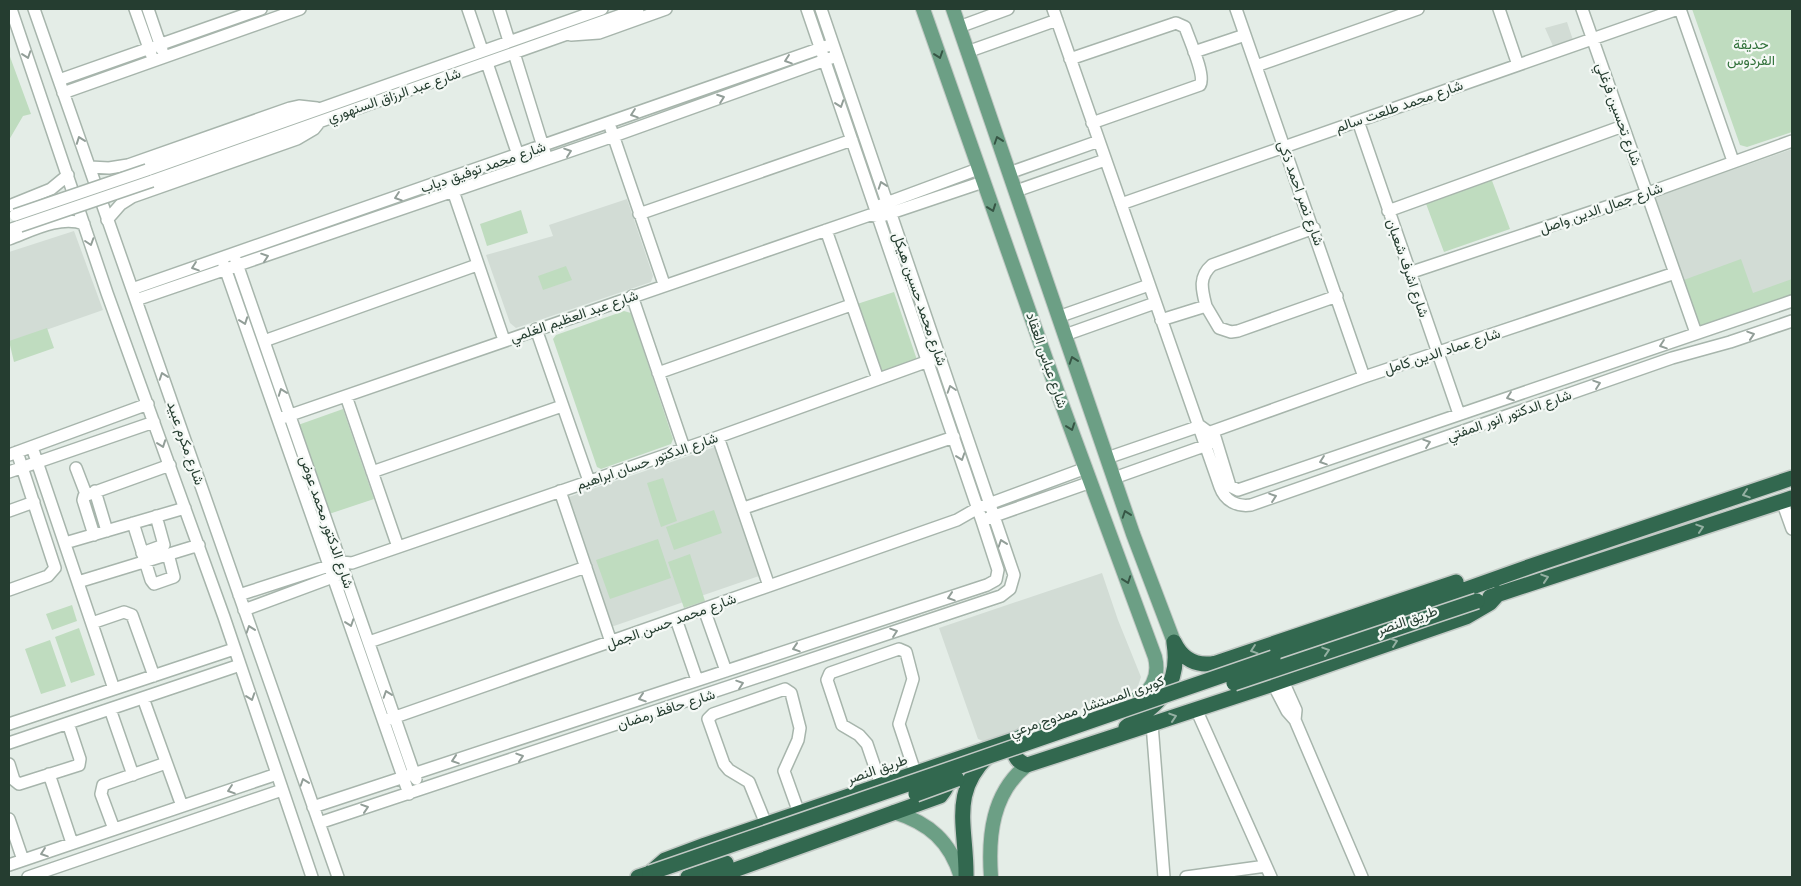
<svg xmlns="http://www.w3.org/2000/svg" width="1801" height="886" font-family="'Noto Sans',Vazirmatn,sans-serif">
  <style>
    .built { fill: #d2dcd5 }
    .green { fill: #bfdcbf }
    .lines { fill: none; stroke-linecap: round; stroke-linejoin: round }
    .minor-casing { stroke: #a7b5ac; stroke-width: 14 }
    .major-casing { stroke: #c2c9c5; stroke-width: 16 }
    .highway-casing { stroke: #c2c9c5; stroke-width: 18 }
    .minor { stroke: #fff; stroke-width: 11 }
    .major { stroke: #6c9f85; stroke-width: 14 }
    .highway { stroke: #32684f; stroke-width: 15 }
    .minor-bridge-casing { stroke: #a7b5ac; stroke-width: 14; stroke-linecap: butt }
    .highway-bridge-casing { stroke: #c2c9c5; stroke-width: 18; stroke-linecap: butt }
    .minor-bridge { stroke: #fff; stroke-width: 11 }
    .highway-bridge { stroke: #32684f; stroke-width: 15 }
    .oneway { stroke: #929e98 }
    .oneway2 { stroke: #375645 }
    .oneway3 { stroke: #94b0a2 }
    .labels { text-anchor: middle; stroke-width: 4.5; stroke-linejoin: round; paint-order: stroke }
    .park-label { font-size: 14px; fill: #31713a; stroke: #f5f9f6 }
    .street-label { font-size: 14px; fill: #253d30; stroke: #f5f9f6 }
  </style>
  <rect width="100%" height="100%" fill="#e4ede7"/>
  <!-- built -->
  <path class="built" d="M1567,22L1573,40L1553,46L1545,28Z
    M1792,149V295L1698,328L1653,198Z
    M627,199L653,276L651,282L516,328L510,323L486,255L553,236L549,225Z
    M74,231L103,310L9,343V252Z
    M715,447L759,576L611,627L566,498Z
    M1102,573L1118,620L1141,677L1137,689L990,741H983L978,739L939,628Z"/>
  <!-- green -->
  <path class="green" d="M1692,9H1792V132L1747,147L1740,145Z
    M9,54L31,114L23,116L9,140Z
    M1491,178L1510,229L1444,252L1425,201Z
    M521,210L528,233L487,246L480,224Z
    M1741,259L1753,293L1792,279V295L1698,328L1681,281Z
    M566,266L572,280L543,290L538,276Z
    M894,292L917,360L881,372L857,304Z
    M624,311L631,313L673,439L671,444L601,469L597,467L553,339L556,335Z
    M47,328L54,348L14,362L9,341Z
    M343,409L374,499L329,514L298,425Z
    M663,478L677,521L661,527L647,483Z
    M714,510L722,533L674,550L666,527Z
    M658,539L671,578L610,599L596,560Z
    M690,554L705,601L684,608L668,562Z
    M72,605L77,621L52,630L46,614Z
    M79,628L95,675L71,683L55,637Z
    M50,640L66,686L41,694L25,649Z"/>
  <g class="lines">
    <!-- minor casing -->
    <g class="minor-casing">
      <path id="minor" d="M11,9L107,293L224,617L312,877
        M34,9L338,877
        M135,9L151,54
        M148,9L162,50
        M468,9L482,50
        M499,9L509,41
        M1053,9L1220,487C1225,501 1237,507 1251,505L1672,358L1730,342L1792,321
        M1236,9L1364,377
        M1499,9L1518,65
        M1582,9L1696,333
        M1680,9L1733,161
        M959,27L1008,9
        M571,35L599,33L666,9
        M967,52L1057,20
        M1194,52L1245,35
        M514,53L545,153
        M1070,59L1176,23L1185,27C1189,39 1206,76 1200,85L1092,123
        M487,63L520,161
        M1256,66L1418,9
        M59,80L261,9
        M63,93L300,9
        M1358,121L1459,414
        M611,129L664,284
        M90,167L109,168L128,165L290,108L299,106L317,108
        M147,170L602,9
        M1009,173L1099,141
        M152,181L638,9
        M451,185L504,340
        M1016,191L1105,160
        M1121,204L1678,9
        M881,205L978,169
        M9,206L51,189L68,175
        M1388,211L1623,126
        M639,214L852,140
        M107,220L121,204L132,197L297,139L314,129L318,124
        M9,230L20,226
        M826,230L878,379
        M9,239C31,231 60,215 84,224
        M236,261L416,779
        M224,265L409,794
        M1409,273L1648,193L1792,141
        M132,289L827,46
        M632,296L684,448
        M136,300L614,136L831,58
        M1206,306C1202,290 1198,277 1212,265L1314,228
        M1058,317L1149,285
        M1161,320L1206,306L1219,328L1231,332L1238,331L1337,296
        M536,329L589,481
        M1065,335L1155,303
        M264,341L477,265
        M658,373L851,305
        M346,396L398,547
        M279,419L870,215L879,217L983,182
        M1200,426L1215,437L1230,486L1238,490L1792,301
        M1205,434L1364,377L1675,273
        M718,437L769,586
        M32,447L114,689
        M9,455L148,404
        M1107,458L1200,426
        M76,468L86,494
        M9,472L154,422
        M372,472L562,406
        M1114,478L1207,445L1211,440
        M95,491L107,531
        M560,491L611,642
        M1782,501L1792,529
        M744,508L954,437
        M9,511L34,502
        M986,519L1091,482
        M133,523L151,580L154,584L174,577L168,554
        M94,535L83,500L84,496L170,465
        M65,543L185,508
        M142,553L164,545L156,516
        M78,582L199,545
        M9,590L48,576L55,568L17,452
        M239,595L341,562L352,563L718,437L934,359
        M704,609L726,671
        M244,610L341,574
        M676,619L697,680
        M92,623L124,612L132,615L154,676
        M369,642L586,567
        M1283,681L1296,710L1295,720
        M1273,684L1287,711L1295,720L1362,877
        M143,698L182,806
        M110,709L133,775
        M1196,709L1271,877
        M384,721L957,520L978,508L1086,468
        M9,724L234,649
        M1152,724L1164,877
        M9,743L240,665
        M9,764L14,780L19,784L79,765L80,759L68,723
        M49,774L72,843
        M881,785L867,744L859,735L842,725L827,680L830,673L899,649L906,652L913,679L899,724L915,772
        M313,807L987,585L996,580L998,570L982,521L807,9
        M9,819L23,860
        M319,823L917,624L1001,596L1010,589L1014,575L821,9
        M766,824L749,782L729,770L724,764L708,719L713,714L785,689L791,693L800,728L798,740L784,771L799,813
        M114,829L101,794L103,785L166,763
        M9,865L277,774
        M28,877L282,790
        M1186,877L1266,866"/>
    </g>
    <!-- major casing -->
    <g class="major-casing">
      <path id="major" d="M923,9L1061,402L1155,657C1160,677 1151,694 1132,701
        M953,9L1133,534L1174,642
        M894,812C929,823 950,841 961,877
        M991,877C988,836 992,793 1027,765"/>
    </g>
    <!-- highway casing -->
    <g class="highway-casing">
      <path id="highway" d="M1490,597L1792,498
        M1174,642C1182,659 1197,667 1216,663L1456,582
        M1273,658L1534,565L1792,478
        M1126,727C1158,704 1181,687 1174,643
        M1022,736C1010,747 1012,760 1027,765L1273,684L1466,617L1490,603L1499,593
        M638,877L650,873L665,860L705,845L1066,722
        M688,877L726,863
        M715,877L940,796C946,789 950,783 944,774
        M966,877C967,828 948,792 991,753"/>
    </g>
    <!-- minor -->
    <use href="#minor" class="minor"/>
    <!-- major -->
    <use href="#major" class="major"/>
    <!-- highway -->
    <use href="#highway" class="highway"/>
    <!-- minor-bridge casing -->
    <g class="minor-bridge-casing">
      <path id="minor-bridge" d="M15,215L147,170
        M20,226L152,181"/>
    </g>
    <!-- highway-bridge casing -->
    <g class="highway-bridge-casing">
      <path id="highway-bridge" d="M1234,683L1477,601
        M916,794L957,779
        M650,873L1273,658"/>
    </g>
    <!-- minor-bridge -->
    <use href="#minor-bridge" class="minor-bridge"/>
    <!-- highway-bridge -->
    <use href="#highway-bridge" class="highway-bridge"/>
  </g>
  <!-- one-way arrows -->
  <defs><path id="oneway-chevron" d="M-2-3.5L2.5 0L-2 3.5" fill="none" stroke-width="1.6" stroke-linecap="round" stroke-linejoin="round" transform="scale(1.25)"/></defs>
  <g class="oneway">
    <use href="#oneway-chevron" transform="translate(27 55) rotate(71)"/>
    <use href="#oneway-chevron" transform="translate(788 60) rotate(161)"/>
    <use href="#oneway-chevron" transform="translate(721 98) rotate(-20)"/>
    <use href="#oneway-chevron" transform="translate(840 104) rotate(71)"/>
    <use href="#oneway-chevron" transform="translate(634 114) rotate(161)"/>
    <use href="#oneway-chevron" transform="translate(80 140) rotate(-110)"/>
    <use href="#oneway-chevron" transform="translate(568 152) rotate(-19)"/>
    <use href="#oneway-chevron" transform="translate(882 185) rotate(-109)"/>
    <use href="#oneway-chevron" transform="translate(398 197) rotate(161)"/>
    <use href="#oneway-chevron" transform="translate(90 242) rotate(72)"/>
    <use href="#oneway-chevron" transform="translate(265 257) rotate(-19)"/>
    <use href="#oneway-chevron" transform="translate(195 267) rotate(161)"/>
    <use href="#oneway-chevron" transform="translate(244 321) rotate(70)"/>
    <use href="#oneway-chevron" transform="translate(1751 335) rotate(-18)"/>
    <use href="#oneway-chevron" transform="translate(1663 345) rotate(161)"/>
    <use href="#oneway-chevron" transform="translate(163 376) rotate(-109)"/>
    <use href="#oneway-chevron" transform="translate(1597 384) rotate(-19)"/>
    <use href="#oneway-chevron" transform="translate(951 389) rotate(-108)"/>
    <use href="#oneway-chevron" transform="translate(282 392) rotate(-110)"/>
    <use href="#oneway-chevron" transform="translate(1510 397) rotate(161)"/>
    <use href="#oneway-chevron" transform="translate(1427 443) rotate(-19)"/>
    <use href="#oneway-chevron" transform="translate(162 444) rotate(70)"/>
    <use href="#oneway-chevron" transform="translate(961 457) rotate(71)"/>
    <use href="#oneway-chevron" transform="translate(1323 461) rotate(161)"/>
    <use href="#oneway-chevron" transform="translate(1273 497) rotate(-19)"/>
    <use href="#oneway-chevron" transform="translate(1002 543) rotate(-109)"/>
    <use href="#oneway-chevron" transform="translate(951 597) rotate(162)"/>
    <use href="#oneway-chevron" transform="translate(350 623) rotate(71)"/>
    <use href="#oneway-chevron" transform="translate(250 629) rotate(-109)"/>
    <use href="#oneway-chevron" transform="translate(894 632) rotate(-19)"/>
    <use href="#oneway-chevron" transform="translate(796 648) rotate(162)"/>
    <use href="#oneway-chevron" transform="translate(740 684) rotate(-19)"/>
    <use href="#oneway-chevron" transform="translate(387 694) rotate(-109)"/>
    <use href="#oneway-chevron" transform="translate(251 697) rotate(71)"/>
    <use href="#oneway-chevron" transform="translate(642 698) rotate(162)"/>
    <use href="#oneway-chevron" transform="translate(520 757) rotate(-18)"/>
    <use href="#oneway-chevron" transform="translate(455 760) rotate(162)"/>
    <use href="#oneway-chevron" transform="translate(304 782) rotate(-109)"/>
    <use href="#oneway-chevron" transform="translate(231 790) rotate(161)"/>
    <use href="#oneway-chevron" transform="translate(365 808) rotate(-18)"/>
    <use href="#oneway-chevron" transform="translate(44 853) rotate(161)"/>
  </g>
  <g class="oneway2">
    <use href="#oneway-chevron" transform="translate(939 55) rotate(71)"/>
    <use href="#oneway-chevron" transform="translate(998 140) rotate(-109)"/>
    <use href="#oneway-chevron" transform="translate(992 208) rotate(70)"/>
    <use href="#oneway-chevron" transform="translate(1073 360) rotate(-109)"/>
    <use href="#oneway-chevron" transform="translate(1071 427) rotate(70)"/>
    <use href="#oneway-chevron" transform="translate(1126 514) rotate(-109)"/>
    <use href="#oneway-chevron" transform="translate(1127 580) rotate(70)"/>
  </g>
  <g class="oneway3">
    <use href="#oneway-chevron" transform="translate(1746 494) rotate(162)"/>
    <use href="#oneway-chevron" transform="translate(1700 528) rotate(-18)"/>
    <use href="#oneway-chevron" transform="translate(1545 578) rotate(-18)"/>
    <use href="#oneway-chevron" transform="translate(1394 642) rotate(-19)"/>
    <use href="#oneway-chevron" transform="translate(1254 650) rotate(161)"/>
    <use href="#oneway-chevron" transform="translate(1326 651) rotate(-18)"/>
    <use href="#oneway-chevron" transform="translate(1173 717) rotate(-18)"/>
  </g>
  <g class="labels">
    <!-- park labels -->
    <g class="park-label">
      <text x="1751" y="49">حديقة<tspan x="1751" dy="16">الفردوس</tspan></text>
    </g>
    <!-- street labels -->
    <g class="street-label">
      <text transform="translate(394 95) rotate(-19)" y="5">شارع عبد الرزاق السنهوري</text>
      <text transform="translate(1399 106) rotate(-19)" y="5">شارع محمد طلعت سالم</text>
      <text transform="translate(1619 114) rotate(70)" y="5">شارع تحسين فرغلي</text>
      <text transform="translate(483 167) rotate(-19)" y="5">شارع محمد توفيق دياب</text>
      <text transform="translate(1301 193) rotate(70)" y="5">شارع نصر احمد ذكى</text>
      <text transform="translate(1601 208) rotate(-19)" y="5">شارع جمال الدين واصل</text>
      <text transform="translate(1408 268) rotate(71)" y="5">شارع اشرف شعبان</text>
      <text transform="translate(920 299) rotate(71)" y="5">شارع محمد حسين هيكل</text>
      <text transform="translate(574 316) rotate(-19)" y="5">شارع عبد العظيم الغلمي</text>
      <text transform="translate(1442 351) rotate(-18)" y="5">شارع عماد الدين كامل</text>
      <text transform="translate(1047 360) rotate(71)" y="5">شارع عباس العقاد</text>
      <text transform="translate(1509 415) rotate(-19)" y="5">شارع الدكتور انور المفتي</text>
      <text transform="translate(186 443) rotate(71)" y="5">شارع مكرم عبيد</text>
      <text transform="translate(647 461) rotate(-19)" y="5">شارع الدكتور حسان ابراهيم</text>
      <text transform="translate(327 522) rotate(71)" y="5">شارع الدكتور محمد عوض</text>
      <text transform="translate(1407 620) rotate(-19)" y="5">طريق النصر</text>
      <text transform="translate(671 621) rotate(-20)" y="5">شارع محمد حسن الجمل</text>
      <text transform="translate(1087 706) rotate(-19)" y="5">كوبرى المستشار ممدوح مرعي</text>
      <text transform="translate(666 709) rotate(-18)" y="5">شارع حافظ رمضان</text>
      <text transform="translate(877 769) rotate(-19)" y="5">طريق النصر</text>
    </g>
  </g>
  <!-- border -->
  <rect width="1801" height="886" fill="none" stroke="#253d30" stroke-width="20"/>
</svg>
